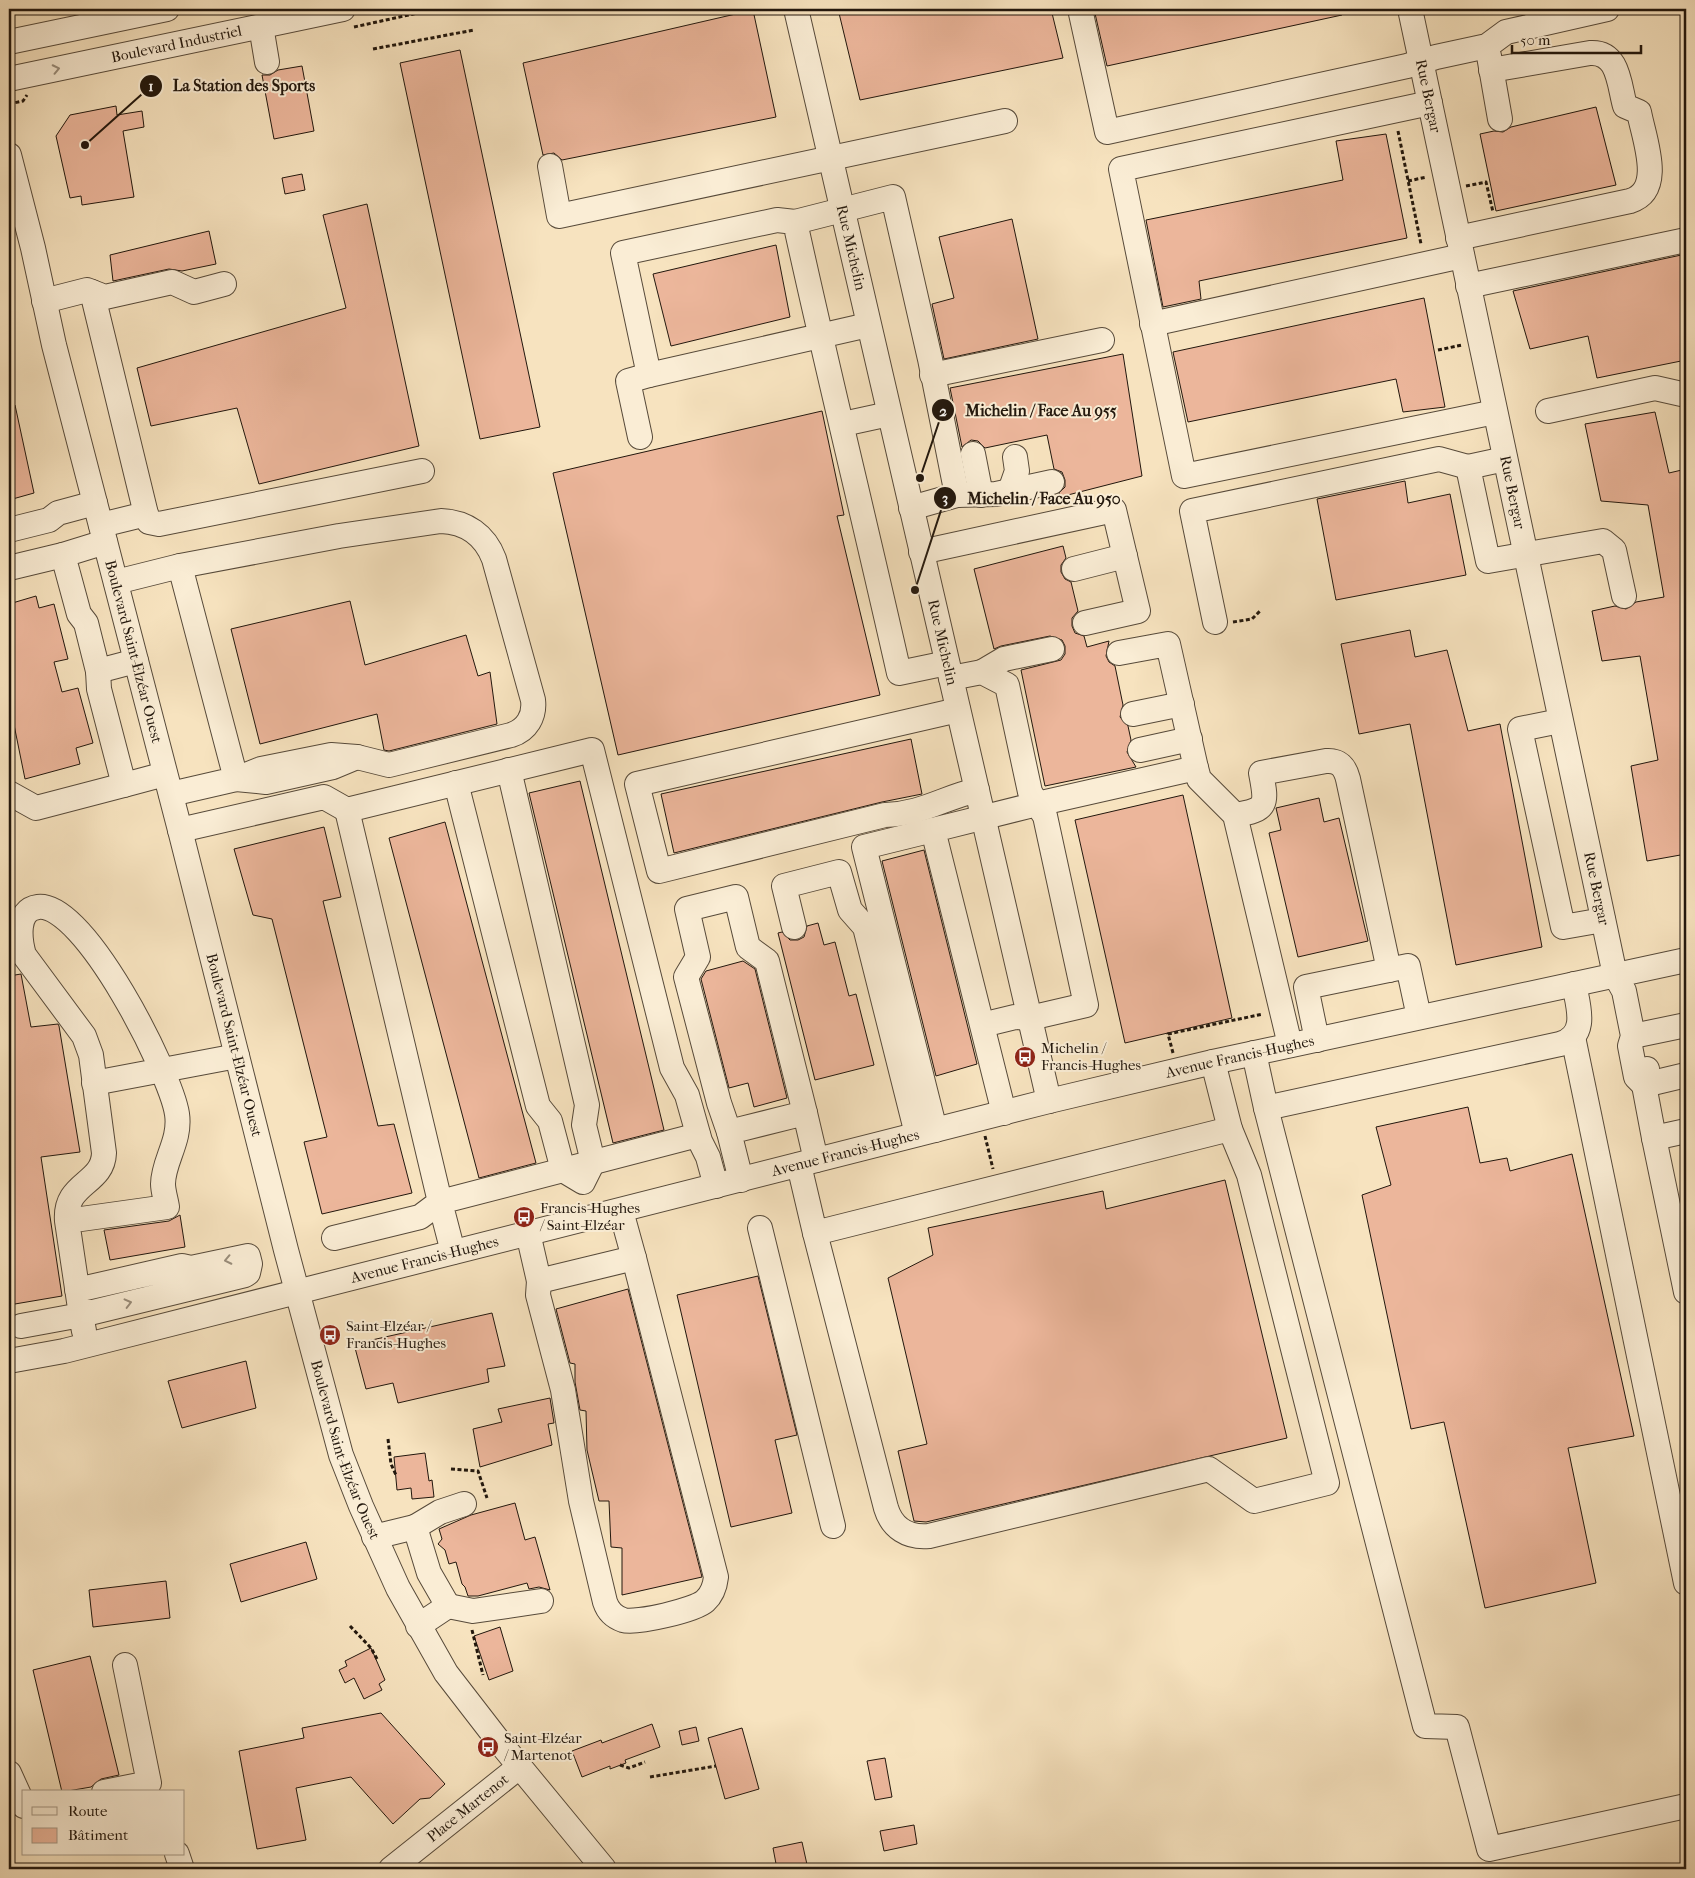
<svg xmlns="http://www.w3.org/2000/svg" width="1695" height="1878" font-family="'IM FELL French Canon',serif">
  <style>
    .building { fill: #ecb69b; stroke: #22170d }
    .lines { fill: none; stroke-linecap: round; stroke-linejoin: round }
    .minor-casing { stroke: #574a3a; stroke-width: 26 }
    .path { stroke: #22170d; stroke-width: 3; stroke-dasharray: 4 2.5; stroke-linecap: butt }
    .minor { stroke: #faedd5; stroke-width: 24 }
    .oneway { stroke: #998d7b }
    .labels { text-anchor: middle; stroke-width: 4; stroke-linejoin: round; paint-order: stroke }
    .street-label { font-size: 15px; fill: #22170d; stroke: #faedd5 }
    .poi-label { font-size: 15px; fill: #22170d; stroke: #faedd5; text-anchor: start }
    .leader { fill: none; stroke: #22170d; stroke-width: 2 }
    .callout-dot { fill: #22170d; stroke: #faedd5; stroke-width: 2 }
    .mark-label { font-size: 15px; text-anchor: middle; font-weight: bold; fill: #fff }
    .callout-label { font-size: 16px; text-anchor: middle; font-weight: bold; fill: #22170d; stroke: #faedd5; stroke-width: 4; stroke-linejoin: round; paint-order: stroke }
  </style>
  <rect width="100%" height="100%" fill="#f7e3bf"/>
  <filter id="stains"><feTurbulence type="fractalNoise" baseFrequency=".004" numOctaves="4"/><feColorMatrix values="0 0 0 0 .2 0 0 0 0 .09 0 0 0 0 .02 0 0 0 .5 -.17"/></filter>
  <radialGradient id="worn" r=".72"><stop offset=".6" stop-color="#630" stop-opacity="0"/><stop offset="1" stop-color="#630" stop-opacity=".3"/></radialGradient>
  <!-- building -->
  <path class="building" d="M838,9H1051L1063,58L860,100Z
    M1094,9H1341L1342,15L1107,66Z
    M753,10L776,117L562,160L554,153L543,155L523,63Z
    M460,50L540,427L480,439L400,63Z
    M302,66L314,131L274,139L262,75H270L278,70Z
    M116,106L117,115L142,111L144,127L123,131L134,197L82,205L81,196L70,198L56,136L70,115Z
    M1596,107L1616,185L1496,211L1480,134L1494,131L1503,132L1511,127Z
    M1386,134L1407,238L1199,281L1201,299L1163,307L1146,220L1343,180L1336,141Z
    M302,174L305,190L285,194L282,178Z
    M367,204L419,446L259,484L237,408L151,426L137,368L346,308L323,215Z
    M1012,219L1038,339L944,359L932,304L954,298L939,237Z
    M209,231L216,264L182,271L169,269L113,281L110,255Z
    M776,245L790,317L671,346L653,274Z
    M1686,254V360L1597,378L1588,336L1530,349L1513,291Z
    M1424,298L1445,407L1403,412L1396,379L1188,422L1173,352Z
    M1123,354L1142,476L1060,497L1059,493L1065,487V480L1062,472L1054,469L1047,435L985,448L978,441L971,440L962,447L950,388Z
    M9,405H15L34,493L9,500Z
    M822,411L844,515L837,516L880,695L618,755L553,473Z
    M1655,412L1669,473L1686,469V854L1647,861L1631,766L1658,760L1640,656L1602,661L1592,611L1615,606L1626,609L1636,602L1664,597L1648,505L1601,501L1585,424Z
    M1405,481L1408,503L1450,494L1466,575L1336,600L1317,499Z
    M1063,546L1066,558L1061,565V572L1065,579L1071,582L1078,611L1072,618V626L1075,633L1084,636L1087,647L1109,641L1106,656L1109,662L1115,666L1123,705L1120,717L1128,726L1131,740L1127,752L1136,767L1045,786L1021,670L1061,660L1065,654V646L1062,640L1050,636L1001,646L994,649L974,569Z
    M36,596L39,608L54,604L68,659L54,662L62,692L78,688L93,743L76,748L80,764L25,779L9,700V604Z
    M350,601L365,665L466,635L478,676L490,672L497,724L389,751L384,750L377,714L260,744L231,629Z
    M1410,630L1415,657L1447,650L1468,731L1500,724L1542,947L1456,965L1410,724L1359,734L1341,644Z
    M911,739L922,794L882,802L674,853L661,794Z
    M580,781L664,1130L613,1143L529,793Z
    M1183,795L1232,1018L1125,1043L1075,820Z
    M1319,798L1324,822L1339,818L1368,941L1298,957L1269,833L1281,830L1276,808Z
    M445,822L536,1163L479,1178L389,838Z
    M324,827L341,897L323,901L378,1126L394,1124L412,1193L322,1214L304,1142L327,1137L272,919L253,915L234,849Z
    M924,850L977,1064L936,1076L882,861Z
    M818,923L824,945L835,942L849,996L856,994L874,1065L815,1080L778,933L782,932L790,940H798L804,937L807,926Z
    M743,961L755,969L787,1098L754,1107L748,1083L729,1088L701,979L706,971Z
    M21,974L31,1027L58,1024L59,1026L80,1152L41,1157L62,1296L9,1305V976Z
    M1468,1107L1480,1163L1507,1158L1510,1171L1572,1154L1634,1436L1568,1448L1596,1583L1485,1608L1444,1422L1411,1429L1362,1195L1391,1185L1376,1127Z
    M1225,1180L1287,1438L926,1522L914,1521L898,1451L927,1444L888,1278L933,1255L928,1228L1103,1191L1106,1209Z
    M180,1215L185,1247L110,1260L104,1230L169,1221Z
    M758,1276L797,1435L775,1440L792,1513L731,1527L677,1295Z
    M628,1289L702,1577L622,1595V1548L611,1547L609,1501H599L587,1450L586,1411L580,1410L575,1382V1364L570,1363L556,1309Z
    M492,1313L505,1366L487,1369L489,1382L398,1403L393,1383L366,1389L354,1344Z
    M246,1361L256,1408L182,1428L168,1381Z
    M550,1398L554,1423L548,1424L552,1445L480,1467L473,1429L502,1422L498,1409Z
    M425,1453L429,1481L432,1480L434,1497L412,1499L411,1488L397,1490L394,1457Z
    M515,1503L525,1540L535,1537L550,1590L539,1587L529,1589L527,1583L478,1596H468L465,1587L462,1584L456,1562L449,1564L445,1550L438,1544L442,1539L439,1529L471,1515Z
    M306,1542L317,1579L241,1602L230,1564Z
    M166,1581L170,1618L93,1627L89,1590Z
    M500,1627L513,1671L489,1680L474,1636Z
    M371,1648L385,1680L379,1684L382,1690L364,1699L354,1678L345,1683L339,1670L347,1666L345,1661Z
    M90,1656L119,1775L101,1779L91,1787L62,1792L33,1670Z
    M381,1713L445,1784L430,1798L420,1799L393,1824L351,1777L296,1788L306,1840L257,1849L239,1751L304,1738L302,1728Z
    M652,1724L660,1747L625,1760L626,1763L610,1769V1766L582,1777L572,1751L601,1740L602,1743Z
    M696,1727L699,1741L682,1745L679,1731Z
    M742,1728L759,1789L725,1799L708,1738Z
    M885,1758L892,1797L875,1800L867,1761Z
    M914,1825L917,1844L884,1851L880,1831Z
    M802,1842L808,1869H777L773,1848Z"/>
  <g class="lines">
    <!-- minor casing -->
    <g class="minor-casing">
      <g id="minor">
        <path id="s1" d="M796,9L1049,1101"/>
        <path d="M1080,9L1107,132L1407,66L1436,57L1487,46L1506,32L1607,9"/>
        <path id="s2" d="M1410,9L1615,975L1624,991L1633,1036L1630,1046L1636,1077L1644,1085"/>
        <path d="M261,26L267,62"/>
        <path d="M9,42L167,9"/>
        <path d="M1489,56L1500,119"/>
        <path id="s3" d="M9,79L343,9"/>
        <path d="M1430,103L1121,169L1184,476L1495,412"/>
        <path id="s4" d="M9,155L33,248L54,345L180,830L286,1250L341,1455L361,1506L398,1588L446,1673L497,1739L604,1869"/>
        <path d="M550,166L559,216L1005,121"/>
        <path d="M795,222L893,197L930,359L957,495L911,508"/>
        <path d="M1458,238L1630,201C1665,190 1644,139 1639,112L1625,106C1619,85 1619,51 1590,53L1491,70"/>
        <path d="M1468,286L1686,240"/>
        <path d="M92,292L146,514L101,525"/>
        <path d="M44,301L87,290L105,297L172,282L194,292L224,284"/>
        <path d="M1152,324L1462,256"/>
        <path d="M868,325L649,375L623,253L777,220L795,222C828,373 865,522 899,673L947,663"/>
        <path d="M932,375L1102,340"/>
        <path d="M1548,411L1655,388L1686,395"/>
        <path d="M843,424L889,414"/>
        <path d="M640,437L628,381L649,375"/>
        <path d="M973,454L981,495"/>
        <path d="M1505,459L1468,467L1488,561L1603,541L1614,550L1624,596"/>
        <path d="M1010,491L1017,471L1015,457"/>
        <path d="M957,495L996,494L1052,482"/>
        <path d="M146,514L149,522L159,524L422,471"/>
        <path d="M9,530L49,520L58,513L95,503"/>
        <path d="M105,542L63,555L79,614L86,623L98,671L136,661"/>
        <path d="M921,552L1114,510L1138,611L1085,623"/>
        <path d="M180,566L339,536L441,521C466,522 485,535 494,559L533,700C535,716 527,730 511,735L389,765L357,757"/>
        <path d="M9,568L63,555"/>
        <path d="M1074,569L1125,556"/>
        <path d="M116,582L180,566L236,779L171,794"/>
        <path d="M1215,622L1192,511L1439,459L1468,467"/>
        <path d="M98,671L99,689L124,785L165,774"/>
        <path d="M982,672L1004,659L1052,649"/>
        <path d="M951,678L982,672L1007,685L1030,792L1037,804L1196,768L1168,644L1119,653"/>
        <path d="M958,710L637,784L659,871L885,815C922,814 943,798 977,790"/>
        <path d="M1133,714L1182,704"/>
        <path d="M1560,721L1520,729L1563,927L1603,920"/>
        <path d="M1140,750L1190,739"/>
        <path d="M331,755L357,757L333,767L266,782L236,779L261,769Z"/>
        <path d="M1196,768L1199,779L1235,815L1290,1045"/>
        <path d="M456,783L538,1106L550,1121L563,1170L583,1182L593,1162L584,1125L587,1105L509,770"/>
        <path d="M9,793L36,808L124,785"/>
        <path d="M1235,815C1268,810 1267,804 1261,773L1326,761C1339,760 1345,767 1348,779L1389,970"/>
        <path d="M180,830L324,797L347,810L592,750L672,1068L687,1095L700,1141L708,1157L716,1186"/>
        <path d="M933,830L864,847L935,1130"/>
        <path d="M794,927L784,886L839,872L850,910L865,927L917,1134"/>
        <path d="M982,1025L1015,1017L1030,1018L1086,1005L1045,816L1037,804L933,830L1004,1113"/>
        <path d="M1633,1036L1686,1025"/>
        <path d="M1573,1037L1686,1583"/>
        <path d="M1317,1040L1306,987L1408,966L1419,1017"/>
        <path d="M1254,1053L1266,1108L1560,1044C1589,1035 1578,1006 1574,984"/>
        <path d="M1647,1069L1644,1085L1654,1138"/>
        <path d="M94,1083L237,1056"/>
        <path d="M1644,1085L1686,1075"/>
        <path d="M1266,1108L1425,1726L1457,1727L1489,1849L1686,1806"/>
        <path d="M1686,1131L1654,1138L1686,1292"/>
        <path d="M729,1132L719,1103L686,977L698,957L687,909L736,897L748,947L767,961L805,1113"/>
        <path d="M799,1165L815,1233L1230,1129L1213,1062"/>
        <path d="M741,1180L729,1132L805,1113L816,1160"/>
        <path d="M67,1221C64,1182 103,1185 104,1153L91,1055L84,1036L24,955C20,941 15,910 38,907C84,901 171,1074 177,1114C181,1141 163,1161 163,1184C163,1191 166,1200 167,1207L67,1221L81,1315L245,1275L248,1273L250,1264L248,1256L191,1268L182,1266L77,1290"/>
        <path d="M760,1228L833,1526"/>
        <path d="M528,1233L539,1281L634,1258L621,1211"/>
        <path d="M815,1233L886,1508C892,1528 908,1538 929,1536L1209,1469L1254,1501L1327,1483L1249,1175L1230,1129"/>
        <path d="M334,1238L420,1217L440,1202L347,810"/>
        <path d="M453,1252L440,1202L698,1135"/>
        <path d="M539,1281L538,1295L563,1390L581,1501L605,1602C608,1611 614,1617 623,1620C636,1624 695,1610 705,1601C713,1594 715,1586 716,1577L634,1258"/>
        <path d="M21,1326L81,1315L84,1331"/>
        <path id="s5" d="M9,1361L64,1351L1049,1101L1213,1062L1686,960"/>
        <path d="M415,1527L440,1512L464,1504"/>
        <path d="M374,1537L415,1527L429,1573L448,1606L418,1626"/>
        <path d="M448,1606L473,1611L541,1601"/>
        <path d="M9,1773L24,1806"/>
        <path d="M104,1792L149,1783L125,1665"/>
        <path d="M177,1854L182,1869"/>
        <path id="s6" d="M391,1869L519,1767"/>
      </g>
    </g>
    <!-- path -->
    <path class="path" d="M354,27L436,9
      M373,49L474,30
      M9,104L23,101L27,95
      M1398,131L1421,244
      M1408,181L1427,177
      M1466,186L1486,182L1493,212
      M1438,350L1462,345
      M1233,622L1252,619L1260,611
      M1173,1053L1168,1034L1263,1014
      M985,1136L993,1169
      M388,1439L391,1464L396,1475
      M451,1469L478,1471L487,1498
      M350,1626L371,1648L377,1659
      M472,1630L483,1675
      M620,1765L629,1768L645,1762
      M650,1777L716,1766
      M684,1866L686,1869"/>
    <!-- minor -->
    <use href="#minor" class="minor"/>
  </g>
  <!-- one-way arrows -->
  <defs><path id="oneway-chevron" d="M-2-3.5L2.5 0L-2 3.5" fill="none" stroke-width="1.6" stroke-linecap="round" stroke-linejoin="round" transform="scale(1.25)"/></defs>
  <g class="oneway">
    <use href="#oneway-chevron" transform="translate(56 69) rotate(-12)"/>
    <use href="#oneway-chevron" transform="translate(228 1260) rotate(168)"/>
    <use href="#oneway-chevron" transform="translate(128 1303) rotate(-14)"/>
  </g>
  <!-- icons -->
  <defs>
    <g id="bus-disc" transform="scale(1.125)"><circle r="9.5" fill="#8f2418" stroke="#faedd5"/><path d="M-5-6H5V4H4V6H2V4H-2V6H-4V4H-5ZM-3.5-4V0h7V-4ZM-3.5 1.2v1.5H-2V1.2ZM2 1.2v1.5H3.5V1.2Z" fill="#fff"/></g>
  </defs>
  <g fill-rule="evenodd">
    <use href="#bus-disc" x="1025" y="1057"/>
    <use href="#bus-disc" x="524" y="1217"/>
    <use href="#bus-disc" x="330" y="1335"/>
    <use href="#bus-disc" x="488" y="1747"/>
  </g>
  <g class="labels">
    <!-- street labels -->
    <g class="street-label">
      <text dy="5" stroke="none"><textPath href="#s3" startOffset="171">Boulevard Industriel</textPath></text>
      <text dy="5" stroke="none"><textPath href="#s2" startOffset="89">Rue Bergar</textPath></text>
      <text dy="5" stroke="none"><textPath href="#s1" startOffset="245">Rue Michelin</textPath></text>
      <text dy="5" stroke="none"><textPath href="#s2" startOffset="494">Rue Bergar</textPath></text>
      <text dy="5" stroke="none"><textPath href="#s1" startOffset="650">Rue Michelin</textPath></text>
      <text dy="5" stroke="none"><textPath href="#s4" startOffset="512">Boulevard Saint-Elzéar Ouest</textPath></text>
      <text dy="5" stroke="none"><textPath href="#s2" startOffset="899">Rue Bergar</textPath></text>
      <text dy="5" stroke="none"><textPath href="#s4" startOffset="918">Boulevard Saint-Elzéar Ouest</textPath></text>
      <text dy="5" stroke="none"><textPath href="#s5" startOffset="1268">Avenue Francis-Hughes</textPath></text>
      <text dy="5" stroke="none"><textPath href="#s5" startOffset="862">Avenue Francis-Hughes</textPath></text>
      <text dy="5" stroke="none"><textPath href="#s5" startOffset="428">Avenue Francis-Hughes</textPath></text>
      <text dy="5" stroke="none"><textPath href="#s4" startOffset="1338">Boulevard Saint-Elzéar Ouest</textPath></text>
      <text dy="5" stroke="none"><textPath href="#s6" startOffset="98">Place Martenot</textPath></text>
    </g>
    <!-- poi labels -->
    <g class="poi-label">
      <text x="1041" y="1053">Michelin /<tspan x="1041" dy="17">Francis-Hughes</tspan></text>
      <text x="540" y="1213">Francis-Hughes<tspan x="540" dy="17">/ Saint-Elzéar</tspan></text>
      <text x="346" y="1331">Saint-Elzéar /<tspan x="346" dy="17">Francis-Hughes</tspan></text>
      <text x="504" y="1743">Saint-Elzéar<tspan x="504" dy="17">/ Martenot</tspan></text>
    </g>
  </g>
  <!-- callouts -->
  <path class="leader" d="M85 145L151 86M920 478L943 410M915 590L945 498"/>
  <g class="callout-dot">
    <circle cx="85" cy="145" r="5"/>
    <circle cx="920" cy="478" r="5"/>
    <circle cx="915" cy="590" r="5"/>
    <circle cx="151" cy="86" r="12"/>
    <circle cx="943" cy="410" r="12"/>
    <circle cx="945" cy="498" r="12"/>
  </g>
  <g class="mark-label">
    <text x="151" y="91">1</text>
    <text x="943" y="416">2</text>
    <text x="945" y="503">3</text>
  </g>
  <g class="callout-label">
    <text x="244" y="91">La Station des Sports</text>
    <text x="1041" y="416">Michelin / Face Au 955</text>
    <text x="1044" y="504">Michelin / Face Au 950</text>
  </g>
  <!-- margin -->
  <rect width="1695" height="1878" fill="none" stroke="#f7e3bf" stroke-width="30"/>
  <rect x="10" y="10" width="1675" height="1858" fill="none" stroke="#22170d" stroke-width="2.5"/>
  <rect x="15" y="15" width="1665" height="1848" fill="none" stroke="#22170d"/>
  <!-- legend -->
  <rect x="22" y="1790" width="162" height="65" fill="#faedd5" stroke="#a49785"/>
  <rect x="32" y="1807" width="25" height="8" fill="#faedd5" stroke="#a49785"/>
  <text x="68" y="1816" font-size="15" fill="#22170d">Route</text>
  <rect x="32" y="1828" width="25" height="15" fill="#ecb69b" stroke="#a49785"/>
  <text x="68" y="1840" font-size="15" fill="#22170d">Bâtiment</text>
  <!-- scale -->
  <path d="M1512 45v8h129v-8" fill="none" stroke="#22170d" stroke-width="2.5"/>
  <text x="1520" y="45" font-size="15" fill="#22170d" stroke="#faedd5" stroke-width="4" paint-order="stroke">50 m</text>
  <rect width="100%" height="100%" filter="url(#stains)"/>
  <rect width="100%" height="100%" fill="url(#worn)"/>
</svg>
